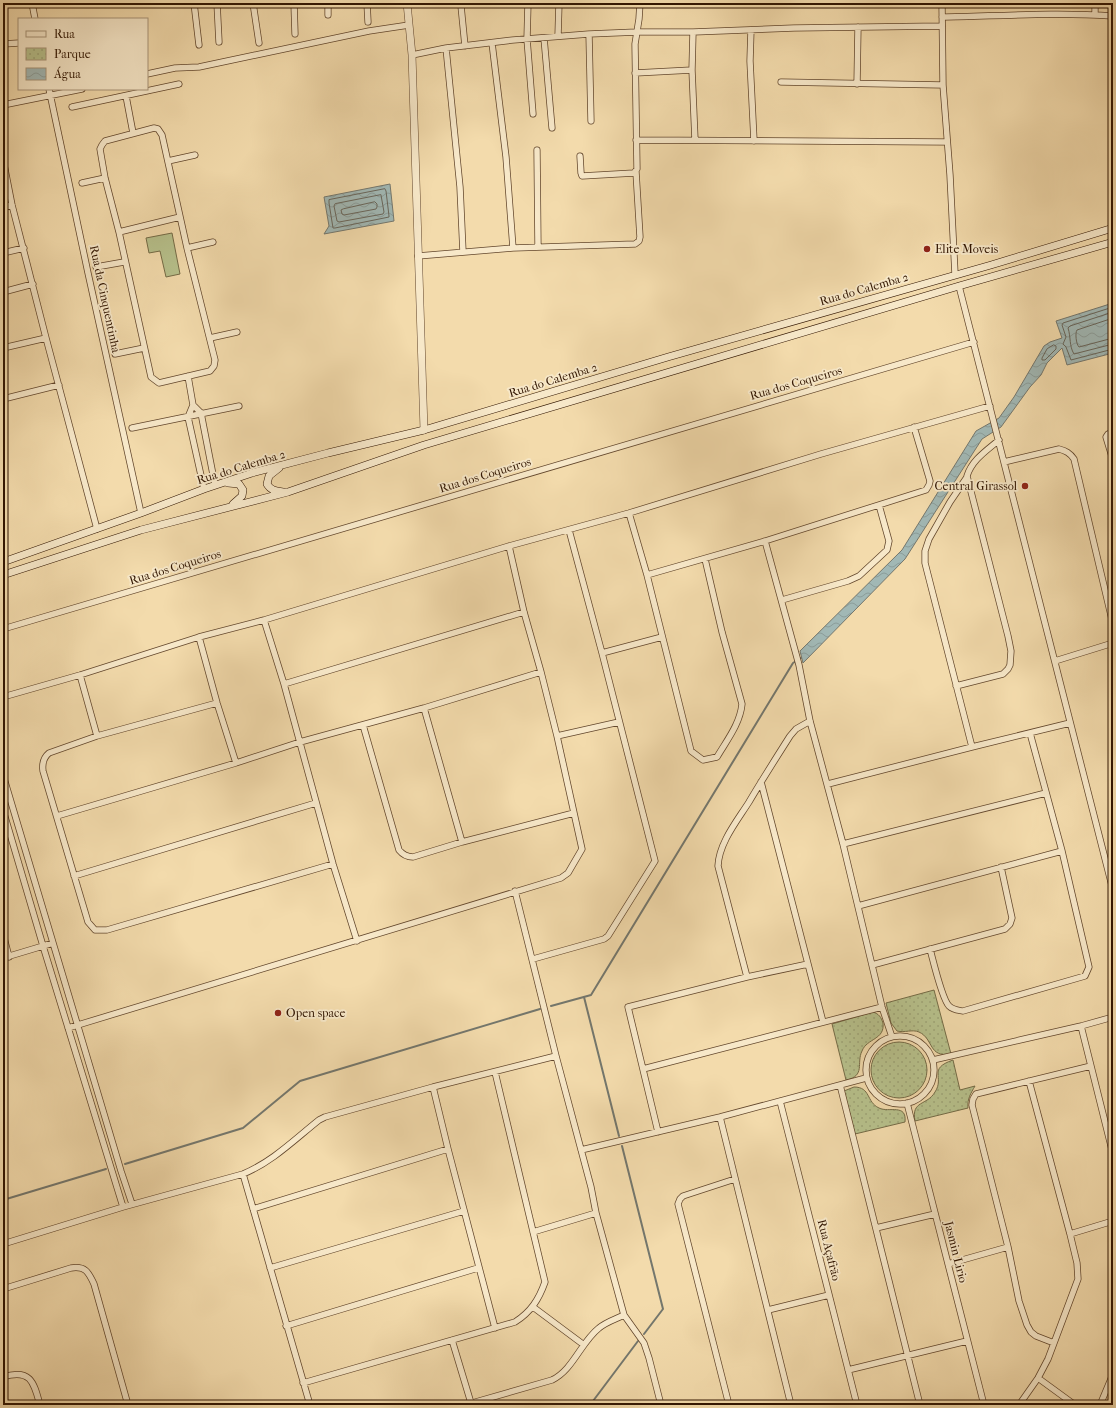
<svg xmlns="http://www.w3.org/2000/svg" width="1116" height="1408" font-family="'IM FELL French Canon',serif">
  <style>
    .grass { fill: #b7c18c; stroke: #746b46 }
    .park { fill: url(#park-dots); stroke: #746b46 }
    .water { fill: url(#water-waves); stroke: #74776d }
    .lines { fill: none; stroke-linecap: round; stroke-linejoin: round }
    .shore { stroke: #69665b; stroke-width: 1 }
    .stream { stroke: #74776d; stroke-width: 2 }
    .minor-casing { stroke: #62462c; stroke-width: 7 }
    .tertiary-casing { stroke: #62462c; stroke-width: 8 }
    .secondary-casing { stroke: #311501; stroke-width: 8 }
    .minor { stroke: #f7e8c9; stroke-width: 5.5 }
    .tertiary { stroke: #f7e8c9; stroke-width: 7 }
    .secondary { stroke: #f7e8c9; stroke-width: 7 }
    .poi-dot { fill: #8f2418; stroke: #f7e8c9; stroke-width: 1.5 }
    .labels { text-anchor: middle; stroke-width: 3.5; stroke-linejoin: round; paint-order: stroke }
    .poi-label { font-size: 12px; fill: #311501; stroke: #f7e8c9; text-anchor: start }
    .street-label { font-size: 12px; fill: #311501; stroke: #f7e8c9 }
  </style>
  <defs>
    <pattern id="park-dots" width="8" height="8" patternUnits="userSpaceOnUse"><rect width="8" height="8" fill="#b7c18c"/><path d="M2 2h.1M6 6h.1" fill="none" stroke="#9ea577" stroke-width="1.8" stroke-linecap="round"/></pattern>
    <pattern id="water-waves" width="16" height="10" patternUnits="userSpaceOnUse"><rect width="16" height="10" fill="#a1b8b5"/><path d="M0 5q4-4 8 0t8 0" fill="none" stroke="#8b9d9a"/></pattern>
  </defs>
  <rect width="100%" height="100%" fill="#f3dbac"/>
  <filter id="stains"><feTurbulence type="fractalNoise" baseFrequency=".005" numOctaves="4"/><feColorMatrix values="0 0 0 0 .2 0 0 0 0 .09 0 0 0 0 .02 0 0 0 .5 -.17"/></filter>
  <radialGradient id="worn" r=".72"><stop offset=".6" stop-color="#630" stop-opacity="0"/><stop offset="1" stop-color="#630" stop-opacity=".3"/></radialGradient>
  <!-- grass -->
  <path class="grass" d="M172,233L180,274L166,277L160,251L149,253L146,238Z"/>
  <!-- park -->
  <path class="park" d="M934,990L951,1054C928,1058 934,1039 919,1032C912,1029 905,1033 897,1031L891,1023L886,1003Z
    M873,1012C879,1014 881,1017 883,1023C885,1040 867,1038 862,1051C856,1063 866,1076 846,1080L832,1024Z
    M871 1070a28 28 0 1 1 56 0a28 28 0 1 1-56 0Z
    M953,1060L960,1090L975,1086C971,1093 967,1099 968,1108L915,1121C911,1100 927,1106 935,1092C945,1077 927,1069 953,1060Z
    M854,1087C871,1087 866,1102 879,1108C889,1113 907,1103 905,1122L855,1134L844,1091Z"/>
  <!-- water -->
  <path class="water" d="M390,184L394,221L324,234L329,226L324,197Z
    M1113,303V353L1067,365L1062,348L1047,363L1041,375L1030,387L1001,427L982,439L905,559L803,663L800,651L902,550L976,431L999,418L1014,397L1044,346L1050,342L1062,338L1056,321Z"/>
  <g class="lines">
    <!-- shore -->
    <path class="shore" d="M385,189L386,191L389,216V217L335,228H333L329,203V200Z
      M381,195L384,212L383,214L339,222L337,221L334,206L335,204Z
      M375,202L377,204V207L376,209L344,215L342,214L341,210L343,209Z
      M1113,307L1063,323L1062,325L1066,337L1063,344L1066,347L1071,360L1113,349
      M1113,312L1070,326L1068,328C1071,337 1069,346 1074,354L1113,344
      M1113,318L1077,330C1075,333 1076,344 1079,347L1113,338
      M1054,345L1056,346V349L1045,360H1042V358L1047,349Z"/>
    <!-- stream -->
    <path class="stream" d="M584,997L619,1136
      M551,1006L591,995L793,663L801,658
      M622,1146L663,1309L644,1334
      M125,1164L243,1128L300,1081L540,1009
      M3,1200L106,1169
      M590,1405L638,1341"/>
    <!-- minor casing -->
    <g class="minor-casing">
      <path id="minor" d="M32,3L35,19
        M194,3L199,45
        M217,3L219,42
        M253,3L259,43
        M294,3L295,34
        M328,3V15
        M367,3L368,22
        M462,3L461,6L465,46
        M528,3L527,39L533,114
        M942,3L943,85L950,175L955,274
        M1095,15V3
        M942,17C999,16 1056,12 1113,16
        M751,30L750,61L754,141
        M693,32L692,70L695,140
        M589,34L591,121
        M558,36L559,3
        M544,38L552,128
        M492,43L506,157L513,248
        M3,44L19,43
        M446,48L460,187L463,252
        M412,55L446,48L513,40L589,34L637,32H693L794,28L942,26
        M635,73L692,70
        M147,74L175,68L199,67L369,31L409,25
        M781,82L943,85
        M857,84L858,27
        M49,89L88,273L141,513
        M126,96L133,133
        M3,105L82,89
        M72,107L179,84
        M154,128L158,129L162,135L187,248L215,360L214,366L210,371L159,383L151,377L119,232L105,178L100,149L102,145L105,141Z
        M636,140L947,142
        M537,150L538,247
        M580,156L581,173L582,176L634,173L637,169L635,44L639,19L640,3
        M3,159L12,205L46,338L97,529
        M168,161L195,155
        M82,183L105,178
        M3,207L12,205
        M119,232L180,217
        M187,248L213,242
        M3,253L24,248
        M418,256L513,248L635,244L639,241L640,237L636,172
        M96,267L124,262
        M959,286L1113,890
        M3,292L33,284
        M210,338L237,332
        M3,348L46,338
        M115,354L144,348
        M188,376L193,405L188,417L204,489
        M3,399L59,385
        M193,405L201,413L215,485
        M132,428L239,406
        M1113,432L1108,434L1106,437L1113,460
        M1004,462L1059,449C1066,451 1070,453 1074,459L1113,624
        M967,477L950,502L929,539L925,551V563L972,747
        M629,513L647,575L691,751L703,760L717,757C727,740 740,724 742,704L722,632L705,559
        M765,541L799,665L810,721L843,844L882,1007L892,1037
        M647,575L765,541L926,490L929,485L930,481L914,427
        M782,600L848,581L859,576L887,550L889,541L879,505
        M264,620L284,684L333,864L357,941
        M3,629L974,342
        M199,637L217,703L236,763
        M602,653L662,637
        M1055,661L1113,643
        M80,675L97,736
        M284,684L524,612
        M956,686L1003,674L1008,669L1010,665L1011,651L1008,636L967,476C972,460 986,451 999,440
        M3,697L80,675L199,637L264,620L509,546L629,513L821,454L990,406
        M217,703L97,736L49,753C43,758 42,764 43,771L88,922L95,930H107L333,864
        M424,708L462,842
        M363,725L399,850C403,855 408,857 413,857L462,842L574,813
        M557,736L619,722
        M3,775L121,1171L132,1204
        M761,782L823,1022
        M828,784L972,747L1070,723
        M3,810L43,946L123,1207
        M57,816L236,763L300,742L424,708L541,672
        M843,844L1046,793
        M74,876L316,803
        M515,891L556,1056L591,1187L596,1213L624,1315L644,1343L649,1358L661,1405
        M858,906L1062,851
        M3,934L9,957
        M930,949C933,960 942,999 949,1006C953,1010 957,1010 963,1011L1085,976L1089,967L1062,851L1030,733
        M3,958L53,943
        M533,959L604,939L608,936L655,861L602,653L569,530
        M872,965L1005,929L1010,924L1012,918L1001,867
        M747,977L718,866C719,843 737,821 749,802C762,780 776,758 790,736L796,729L810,721
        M1081,1026L1113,1154
        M68,1028L561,878L568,873L582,849L557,736L541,672L524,612L509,546
        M866 1070a34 34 0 1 1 68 0a34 34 0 1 1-68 0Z
        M933,1060L1081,1026L1113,1017
        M643,1069L882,1007
        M840,1085L920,1405
        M433,1087L448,1149L495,1328
        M780,1101L857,1405
        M907,1103L984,1405
        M720,1117L791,1405
        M658,1132L628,1007L747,977L808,964
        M581,1150L720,1117L866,1078
        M243,1174L310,1405
        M253,1209L448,1149
        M876,1228L935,1214
        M533,1232L596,1213
        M1070,1234L1113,1221
        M3,1244L123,1207L243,1174C272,1162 294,1140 319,1120L325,1117L433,1087L556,1056
        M948,1264L1008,1247
        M270,1268L464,1211
        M3,1289L71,1268C85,1266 88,1271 94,1284L128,1405
        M533,1307L584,1345
        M768,1310L829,1295
        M286,1326L478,1268
        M452,1340L471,1403
        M1054,1343L1036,1336L1031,1332L1027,1325L1019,1301L1008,1247L972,1105L973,1099L976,1094L1091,1066
        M848,1370L967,1341
        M3,1377C31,1368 34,1383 40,1405
        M1038,1378L1075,1405
        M303,1383L515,1322C531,1312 539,1299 545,1282L495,1072
        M465,1405L552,1380C573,1370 581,1342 599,1328C606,1322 616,1319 624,1315
        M645,1405L647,1404
        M729,1405L678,1204L680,1199L683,1196L735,1179
        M1019,1405L1038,1378L1048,1359L1078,1279L1077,1263L1070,1234L1029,1081
        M1100,1405L1113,1374"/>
    </g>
    <!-- tertiary casing -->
    <g class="tertiary-casing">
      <path id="tertiary" d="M407,3L412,55L424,430"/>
    </g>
    <!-- secondary casing -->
    <g class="secondary-casing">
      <path id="secondary" d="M279,468L269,476L267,484C271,491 277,491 284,492
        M228,483L239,484L243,490L242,496L233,504
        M3,562L141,513L204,489L252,473L328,453L424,430L668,357L991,265L1113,228
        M3,575L141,530L288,492L424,445L959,286L1113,242"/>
    </g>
    <!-- minor -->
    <use href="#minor" class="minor"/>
    <!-- tertiary -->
    <use href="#tertiary" class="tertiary"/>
    <!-- secondary -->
    <use href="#secondary" class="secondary"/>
  </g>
  <!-- markers -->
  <g class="poi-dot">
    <circle cx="927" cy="249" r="4"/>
    <circle cx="1025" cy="486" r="4"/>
    <circle cx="278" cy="1013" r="4"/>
  </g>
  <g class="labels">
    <!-- poi labels -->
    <g class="poi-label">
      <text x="935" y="253">Elite Moveis</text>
      <text x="1017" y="490" text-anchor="end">Central Girassol</text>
      <text x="286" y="1017">Open space</text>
    </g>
    <!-- street labels -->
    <g class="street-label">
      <text transform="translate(864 289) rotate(-16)" y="4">Rua do Calemba 2</text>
      <text transform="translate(105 299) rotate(78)" y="4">Rua da Cinquentinha</text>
      <text transform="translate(553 380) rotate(-17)" y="4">Rua do Calemba 2</text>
      <text transform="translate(796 383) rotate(-16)" y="4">Rua dos Coqueiros</text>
      <text transform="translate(241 467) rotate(-17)" y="4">Rua do Calemba 2</text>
      <text transform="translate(485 475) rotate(-17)" y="4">Rua dos Coqueiros</text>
      <text transform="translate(175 567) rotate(-17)" y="4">Rua dos Coqueiros</text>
      <text transform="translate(829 1250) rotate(76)" y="4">Rua Açafrão</text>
      <text transform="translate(956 1252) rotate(76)" y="4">Jasmin Lirio</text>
    </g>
  </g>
  <!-- margin -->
  <rect width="1116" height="1408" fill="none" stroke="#f3dbac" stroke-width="16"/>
  <rect x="4" y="4" width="1108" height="1400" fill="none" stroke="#311501" stroke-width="2"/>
  <rect x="8" y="8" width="1100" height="1392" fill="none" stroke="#311501"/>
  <!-- legend -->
  <rect x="18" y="18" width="130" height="72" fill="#f7e8c9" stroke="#a89479"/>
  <rect x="26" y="31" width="20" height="6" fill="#f7e8c9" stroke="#a89479"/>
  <text x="54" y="38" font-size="12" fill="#311501">Rua</text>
  <rect x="26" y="48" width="20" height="12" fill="url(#park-dots)" stroke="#a89479"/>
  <text x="54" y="58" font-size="12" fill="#311501">Parque</text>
  <rect x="26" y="68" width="20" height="12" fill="url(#water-waves)" stroke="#a89479"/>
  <text x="54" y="78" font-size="12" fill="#311501">Água</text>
  <rect width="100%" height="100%" filter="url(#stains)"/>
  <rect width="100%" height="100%" fill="url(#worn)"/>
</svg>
